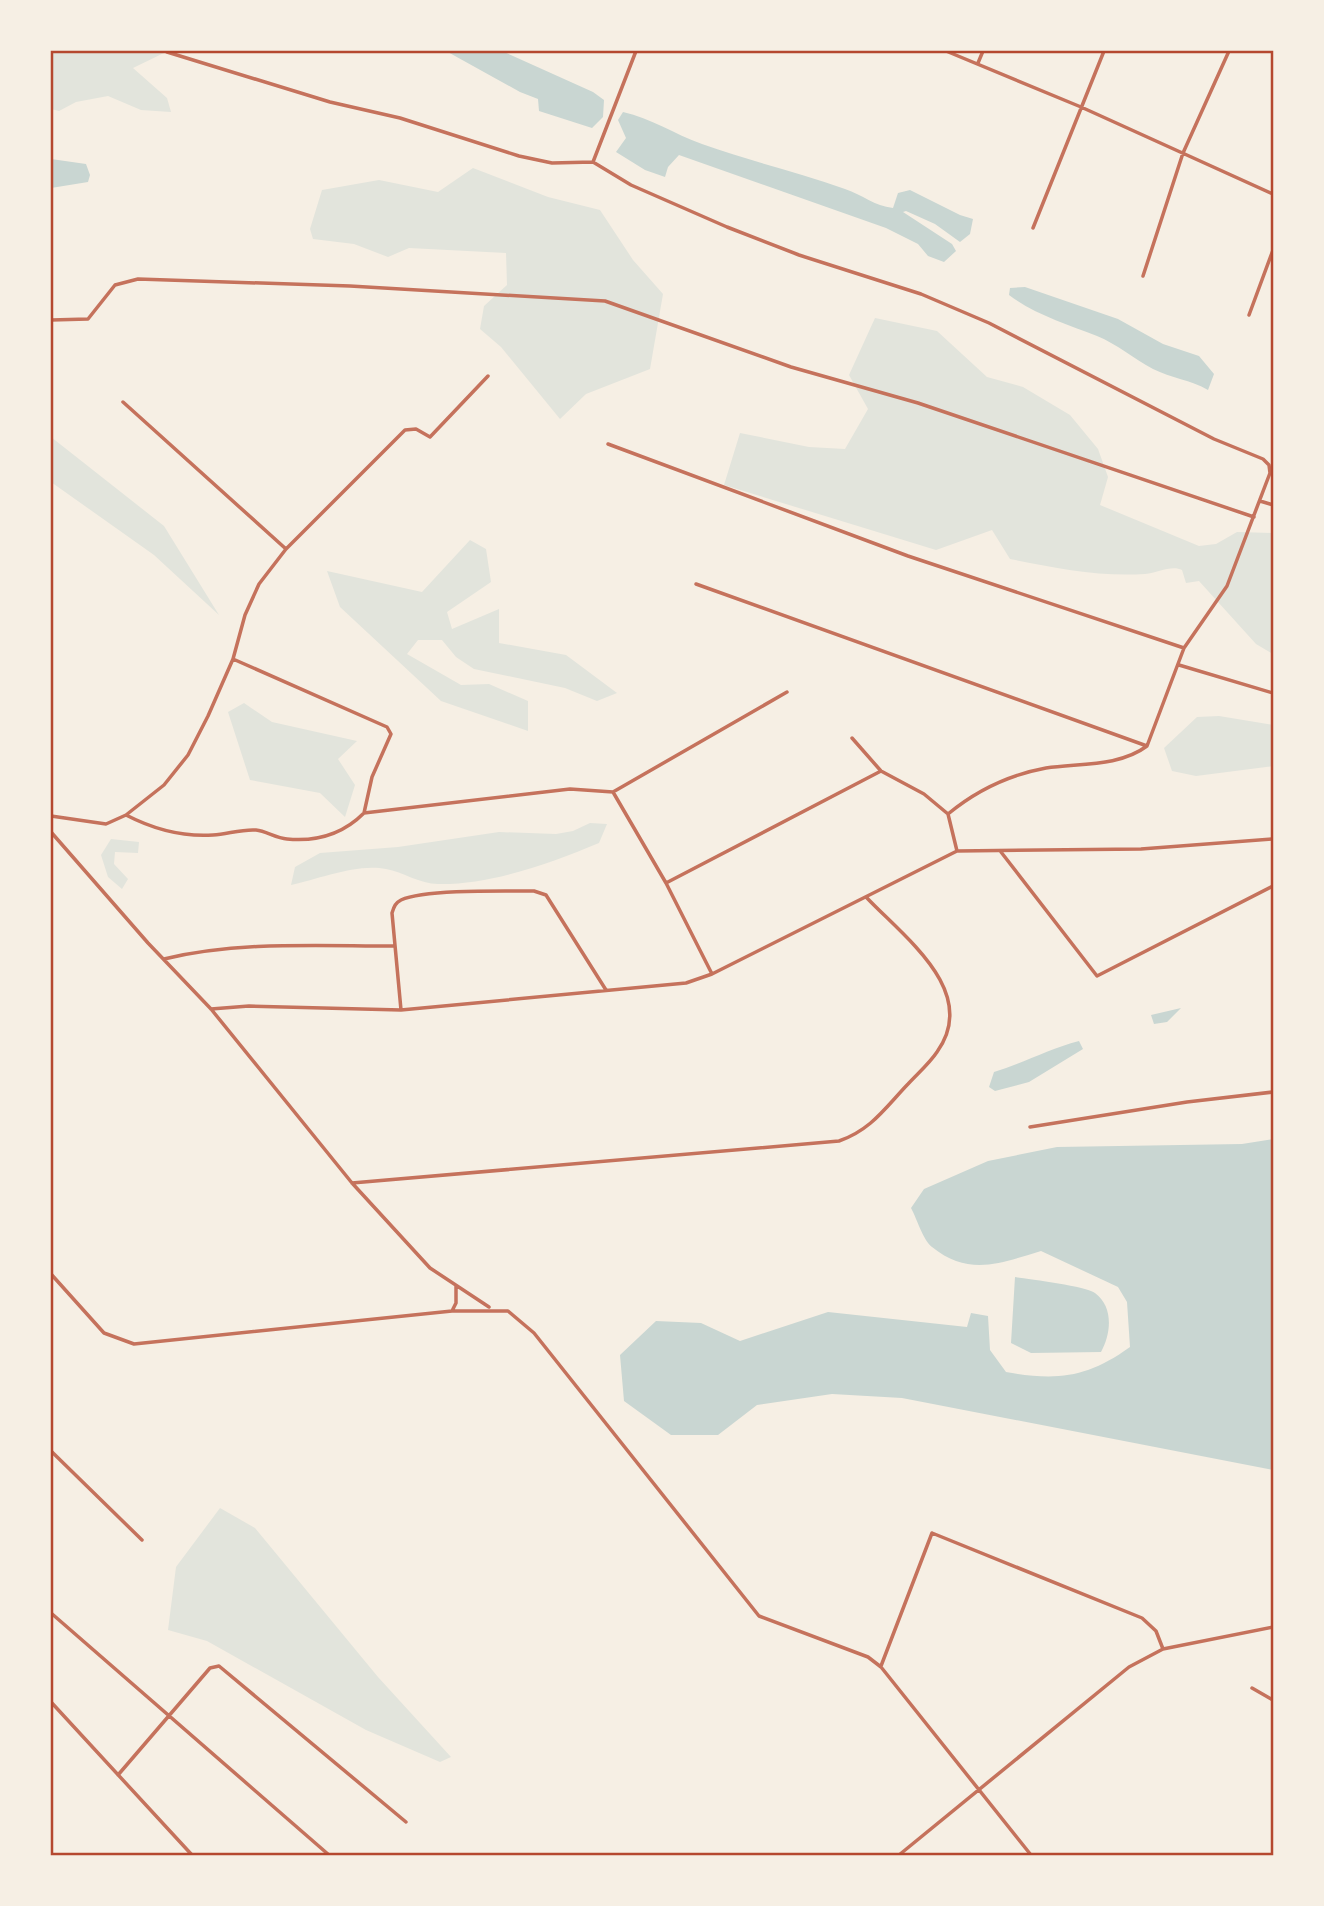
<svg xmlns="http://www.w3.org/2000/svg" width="1324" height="1906" font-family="Lato,sans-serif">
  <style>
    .green { fill: #e2e4dc }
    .water { fill: #c9d6d2 }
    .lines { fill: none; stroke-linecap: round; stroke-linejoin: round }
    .minor { stroke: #c5725c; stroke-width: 3.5 }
    .neatline { fill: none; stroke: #b5482f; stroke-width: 2.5 }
  </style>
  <rect width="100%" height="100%" fill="#f6efe4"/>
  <!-- green -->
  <path class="green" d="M51,51H168L133,68L167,98L171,112L141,110L108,96L76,102L59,111L51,109Z
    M473,168L548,197L600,210L633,260L663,294L650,369L586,394L560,419L501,347L480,329L484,306L507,285L506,253L409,248L388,257L354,244L313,239L310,229L322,190L379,180L438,192Z
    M875,318L937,331L987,377L1023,387L1070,415L1098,449L1108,477L1100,505L1199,546L1216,544L1237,532L1273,533V654L1256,644L1199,581L1186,583L1182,570C1171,565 1158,573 1145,574C1099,577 1055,568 1010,559L992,530L936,550L724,485L740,433L809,447L845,449L868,409L849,375Z
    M51,437L164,526L219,615L154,555L51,482Z
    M470,540L486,549L491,582L447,612L452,629L499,609V643L566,655L617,693L597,701L565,688L474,669L456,657L442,640H418L407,654L461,685L489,684L528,701V731L441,701L340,607L327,571L422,592Z
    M244,703L272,722L357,741L338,759L355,785L345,817L320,793L250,780L228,712Z
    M1219,716L1273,725V766L1196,776L1172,771L1164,748L1197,717Z
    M590,823L607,824L599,843C551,863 491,885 438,884C420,884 403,872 386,869C357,863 319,879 291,885L295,867L320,853L398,847L499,832L556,834L573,831Z
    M111,839L139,842L138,853L115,852L114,864L128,879L122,889L108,877L101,855Z
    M220,1508L255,1528L378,1677L451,1757L440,1762L366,1730L207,1641L168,1630L176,1567Z"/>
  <!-- water -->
  <path class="water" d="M446,51H502L593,92L604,100L603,117L592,128L539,111L538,99L520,92Z
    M623,112C651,118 674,134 702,144C749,161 798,172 845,189C863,195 874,206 893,208L898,193L910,190L960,215L973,219L970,234L960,242L935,224L906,211L903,212L952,244L956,251L944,262L928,256L918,244L886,228L679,155L668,167L665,177L645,170L616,152L626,138L618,120Z
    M51,159L86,164L90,175L88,182L51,188Z
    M1025,287L1118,319L1163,344L1199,356L1214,374L1208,390C1191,380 1171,378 1153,369C1134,359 1117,344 1097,336C1067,324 1036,315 1009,295L1010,288Z
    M1181,1008L1167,1022L1154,1024L1151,1015Z
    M1079,1041L1083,1049L1029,1082L995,1091L989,1087L994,1072C1023,1063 1049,1049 1079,1041Z
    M1273,1139V1470L902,1398L832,1394L757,1405L718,1435H671L624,1401L620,1355L656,1321L701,1323L740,1341L828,1312L967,1327L971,1313L988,1316L990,1350L1006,1372C1057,1381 1087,1378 1130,1347L1127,1302L1118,1287L1041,1251C1001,1263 969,1277 932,1247C923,1240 917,1219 911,1208L924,1189L988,1161L1057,1147L1242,1144Z
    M1015,1277C1030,1279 1086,1286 1095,1293C1114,1307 1111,1334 1101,1352L1031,1353L1011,1343Z"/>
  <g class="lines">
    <!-- minor -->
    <path class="minor" d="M946,51L1081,107L1273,194
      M167,52L330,102L400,118L519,156L552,163L593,162L631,185L727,227L799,255L921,294L989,323L1214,439L1263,459L1269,465L1270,473L1227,586L1184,648L1147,746C1119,767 1079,763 1046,768C1008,775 977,790 948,814L957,851
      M978,63L983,51
      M593,162L636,51
      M1033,228L1104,51
      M1143,276L1183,153L1229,51
      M1249,315L1273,250
      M51,320L88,319L115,285L138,279L350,286L605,301L791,367L918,403L1254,517
      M123,402L286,549
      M608,444L908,556L1184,648
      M1260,501L1273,505
      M696,584L1147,746
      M233,659L387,727L391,734L372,777L364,813
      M1179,665L1273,693
      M852,738L881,771L924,794L948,814
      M613,792L666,883L712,974
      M126,815C153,829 182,837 213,835C228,834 241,829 256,830C266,831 276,838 287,839C318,842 343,834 364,813L570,789L613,792L787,692
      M51,816L106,824L126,815L164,785L188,755L208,716L233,659L245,615L259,584L286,549L405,430L416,429L430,437L488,376
      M51,832L148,943L211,1009L352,1183L430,1268L489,1307
      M1001,852L1097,976L1273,886
      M666,883L881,771
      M164,959C239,941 317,946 394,946
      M211,1009L249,1006L401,1010L686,983L712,974L957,851L1141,849L1273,839
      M401,1010L392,913C394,907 395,903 401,900C425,889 505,891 534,891L546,895L606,990
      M1030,1127L1187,1102L1273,1092
      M352,1183L839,1141C871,1130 885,1108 908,1084C917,1074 929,1064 937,1052C980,992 905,938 867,898
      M51,1274L104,1333L134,1344L452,1311H508L534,1333L759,1616L868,1657L881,1667L1031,1855
      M452,1311L456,1303V1286
      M51,1451L142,1540
      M51,1613L329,1855
      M881,1666L932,1533L1142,1618L1156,1631L1163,1649
      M1252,1688L1273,1700
      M51,1702L192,1855
      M118,1775L210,1668L219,1666L406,1822
      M899,1855L1129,1667L1163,1649L1273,1627"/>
  </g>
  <!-- border -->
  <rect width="1324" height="1906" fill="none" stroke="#f6efe4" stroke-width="105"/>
  <rect x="52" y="52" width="1220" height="1802" class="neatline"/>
</svg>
